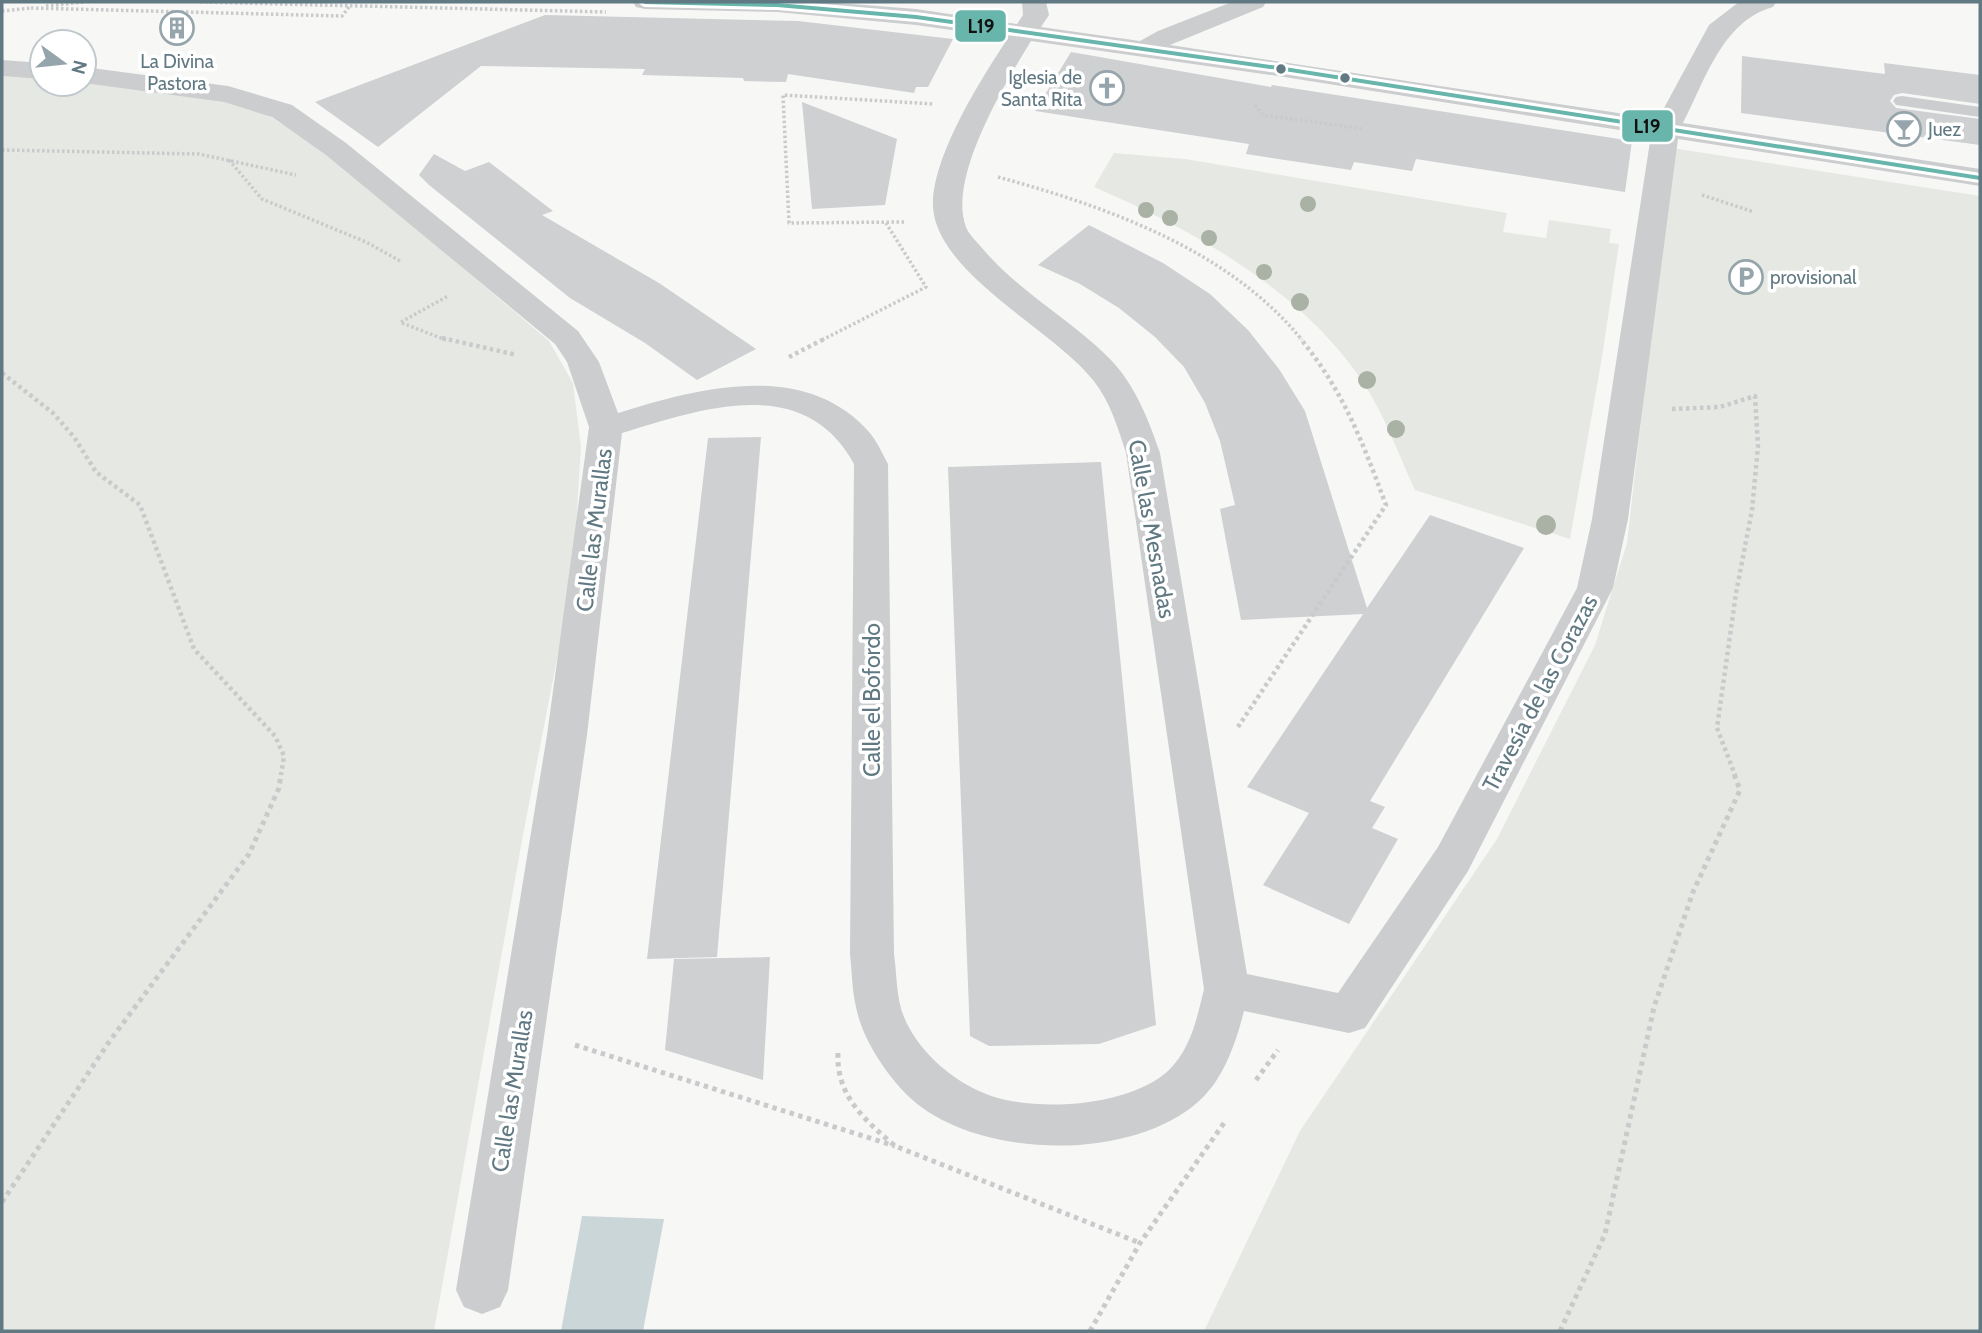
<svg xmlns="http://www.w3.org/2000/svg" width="1982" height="1333" font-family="Cabin,sans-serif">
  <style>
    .green { fill: #e6e9e3 }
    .water { fill: #cad6d7 }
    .building { fill: #ced0d1 }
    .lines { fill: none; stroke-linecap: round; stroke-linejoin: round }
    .path-far2 { stroke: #c9cacb; stroke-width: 3.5; stroke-dasharray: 2.5 2.5; stroke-linecap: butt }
    .path-far1 { stroke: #c9cacb; stroke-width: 4.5; stroke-dasharray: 3.5 3.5; stroke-linecap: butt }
    .path { stroke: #c9cacb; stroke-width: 5; stroke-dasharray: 4.5 4.5; stroke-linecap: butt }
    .lane { fill: #cccdce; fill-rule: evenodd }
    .street { fill: #cccdce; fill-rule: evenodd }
    .bus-1-casing { stroke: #fff; stroke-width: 6 }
    .bus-1 { fill: #67b5ab; fill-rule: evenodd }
    .tree { fill: #a9b2a4 }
    .bus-dot { fill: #617982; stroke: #fff; stroke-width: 2.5 }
    .labels { text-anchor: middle; stroke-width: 7; stroke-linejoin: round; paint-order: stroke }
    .far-poi-label { font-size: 19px; fill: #617982; stroke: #fff; text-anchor: start }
    .street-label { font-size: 23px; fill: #617982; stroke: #fff }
    .line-badge { stroke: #fff; stroke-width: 2.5 }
    .pale-badge-label { font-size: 19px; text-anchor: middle; font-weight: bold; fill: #111 }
  </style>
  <rect width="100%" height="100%" fill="#f7f7f6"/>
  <!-- green -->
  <path class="green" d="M2,74L42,78V84H84V81L221,101L268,115L341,164L549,341L573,383L581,447L573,576L523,835L434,1331H2Z
    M1672,148L1980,196V1331H1204L1300,1131L1497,839L1595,645L1627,543Z
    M1114,153L1185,159L1507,213L1503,232L1546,238L1549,220L1611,229L1609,243L1619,244L1602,357L1570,539L1415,490C1401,460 1389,427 1372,397C1315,298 1197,231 1094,187Z"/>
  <!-- water -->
  <path class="water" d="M582,1216L664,1219L643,1331H561Z"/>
  <!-- building -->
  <path class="building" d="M545,15L798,21L953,39L928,87H916L914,93L788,74L786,82L744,81L743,78L642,75L645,69L481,66L378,147L315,102Z
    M1071,52L1271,87L1272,85L1632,141L1625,192L1416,159L1412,171L1354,162L1351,170L1246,154L1249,144L1035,111Z
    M1742,56L1885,74L1884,63L1980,75V104L1902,93L1894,95L1890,101L1896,108L1980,119V145L1741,113Z
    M802,102L897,139L885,205L812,209Z
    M434,154L465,171L489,162L553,211L542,215L659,283L756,349L697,380L645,343L570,298L429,185L419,175Z
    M1089,225L1163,263L1210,294L1248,330L1279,369L1305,411L1367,608L1430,515L1524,548L1370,801L1385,807L1372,828L1398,839L1349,924L1263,885L1309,813L1247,787L1363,614L1241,620L1220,509L1235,505L1220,441L1205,403L1184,367L1155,337L1119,308L1080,284L1038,265Z
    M761,437L717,957L647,959L708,438Z
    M1101,462L1156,1025L1099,1044L989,1046L970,1036L948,467Z
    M770,957L763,1080L665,1050L674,959Z"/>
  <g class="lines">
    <!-- path-far2 -->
    <path class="path-far2" d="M200,2L606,12
      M46,6L84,2
      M31,8L342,16L349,7
      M2,11L31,8
      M1255,105L1263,115L1364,129
      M2,150L199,154L296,175
      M229,160L262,199L366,242L402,262
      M998,177C1107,207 1228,249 1302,340
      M1702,195L1754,212
      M904,222L789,223L783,95L934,104
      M401,322L448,296
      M402,323L446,340
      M822,340L926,287L886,223"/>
    <!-- path-far1 -->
    <path class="path-far1" d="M442,338L517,355
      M789,357L826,338
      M2,373L53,413L74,437L96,472L140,505L194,649L275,736L284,756L281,775
      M1672,409L1720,407L1755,396L1758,446L1752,510L1736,593L1717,728L1735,775
      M1238,727L1386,505C1362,441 1344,392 1300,338"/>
    <!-- path -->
    <path class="path" d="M575,1045L895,1146
      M838,1053C836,1096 865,1120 895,1146L1140,1243
      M1256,1080L1278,1050
      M2,1202L109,1042L249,854L279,788L281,774
      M1090,1331L1140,1243L1224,1123
      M1560,1331L1605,1234L1654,1007L1693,892L1740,790L1734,774"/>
    <!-- lane -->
    <path class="lane" d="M1902,96L1980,107V117L1896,105L1893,101L1896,97Z"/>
    <!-- street -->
    <path class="street" d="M633,2H826L916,9L1017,24L1023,15L1022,2H1046L1049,15L1041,27L1140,41L1158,31L1232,2H1266L1263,7L1170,45L1658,119L1709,25L1739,2H1776L1773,7C1722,21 1705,81 1683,123L1980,169V186L1678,139L1628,519L1613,588L1468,871L1365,1028L1349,1033L1244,1011C1236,1042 1224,1079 1199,1101C1131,1163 972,1160 906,1094C884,1071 862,1038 856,1007C852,990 852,972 850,954L854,464C804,372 701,409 622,433L587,735L508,1290L500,1307L482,1314L464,1307L456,1290L547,735L589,427L567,362L555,344L326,155L272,117L224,102L84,83V67L228,86L292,105L346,143L578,331L599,362L618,413C697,388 805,359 869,432C877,441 882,453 888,464L894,954C897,974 896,998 904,1017C917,1049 948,1077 979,1091C1027,1114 1127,1108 1168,1071C1191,1049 1197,1018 1204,989L1126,453C1118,428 1110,401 1093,380C1054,330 937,274 933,207C931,158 981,79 1008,38L916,25L777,12L645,9L636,7ZM1031,41L1278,76L1651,135L1592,519L1577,588L1438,847L1338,993L1247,974L1160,453C1148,418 1134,382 1107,356C1067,317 1018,291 982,248C977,242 969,235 966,227C947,178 1006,82 1031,41Z
      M2,60L42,63V79L2,76Z"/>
    <!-- bus-1 casing -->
    <g class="bus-1-casing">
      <path id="bus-1" d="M642,2L777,3L916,15L1278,66L1980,176V180L1278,70L916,19L777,7L645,4Z"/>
    </g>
    <!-- bus-1 -->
    <use href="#bus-1" class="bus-1"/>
  </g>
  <!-- trees -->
  <g class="tree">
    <circle cx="1308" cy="204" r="8"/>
    <circle cx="1146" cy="210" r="8"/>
    <circle cx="1170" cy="218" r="8"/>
    <circle cx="1209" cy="238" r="8"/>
    <circle cx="1264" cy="272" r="8"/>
    <circle cx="1300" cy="302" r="9"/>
    <circle cx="1367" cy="380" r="9"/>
    <circle cx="1396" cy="429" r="9"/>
    <circle cx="1546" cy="525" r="10"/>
  </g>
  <!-- icons -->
  <defs>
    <g id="building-ring" transform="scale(1.75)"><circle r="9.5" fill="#fff" stroke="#96a5ab" stroke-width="1.5"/><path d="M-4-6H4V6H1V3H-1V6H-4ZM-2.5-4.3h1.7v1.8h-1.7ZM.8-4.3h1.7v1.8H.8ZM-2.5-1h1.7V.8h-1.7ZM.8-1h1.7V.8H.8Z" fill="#96a5ab"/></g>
    <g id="church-ring" transform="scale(1.75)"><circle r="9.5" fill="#fff" stroke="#96a5ab" stroke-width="1.5"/><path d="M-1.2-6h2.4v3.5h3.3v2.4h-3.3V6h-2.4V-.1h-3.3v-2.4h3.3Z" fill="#96a5ab"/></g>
    <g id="bar-ring" transform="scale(1.75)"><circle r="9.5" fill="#fff" stroke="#96a5ab" stroke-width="1.5"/><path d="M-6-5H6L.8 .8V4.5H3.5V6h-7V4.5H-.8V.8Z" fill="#96a5ab"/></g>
    <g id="parking-ring" transform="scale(1.75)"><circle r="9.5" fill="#fff" stroke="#96a5ab" stroke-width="1.5"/><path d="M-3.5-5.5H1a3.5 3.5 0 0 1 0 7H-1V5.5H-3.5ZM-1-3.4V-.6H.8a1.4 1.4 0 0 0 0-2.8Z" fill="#96a5ab"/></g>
  </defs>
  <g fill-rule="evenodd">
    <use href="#building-ring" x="177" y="28"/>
    <use href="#church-ring" x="1107" y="88"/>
    <use href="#bar-ring" x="1904" y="129"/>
    <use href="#parking-ring" x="1746" y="277"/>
  </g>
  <!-- markers -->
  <g class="bus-dot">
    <circle cx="1281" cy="69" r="6"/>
    <circle cx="1345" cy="78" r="6"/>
  </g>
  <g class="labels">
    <!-- far-poi labels -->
    <g class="far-poi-label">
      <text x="177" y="68" text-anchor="middle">La Divina<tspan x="177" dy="22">Pastora</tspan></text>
      <text x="1082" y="84" text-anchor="end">Iglesia de<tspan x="1082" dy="22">Santa Rita</tspan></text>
      <text x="1928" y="136">Juez</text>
      <text x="1770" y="284">provisional</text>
    </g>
    <!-- street labels -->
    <g class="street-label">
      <text transform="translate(1152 529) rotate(80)" y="8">Calle las Mesnadas</text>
      <text transform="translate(594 530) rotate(-83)" y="8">Calle las Murallas</text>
      <text transform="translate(1540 693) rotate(-62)" y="8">Travesía de las Corazas</text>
      <text transform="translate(872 700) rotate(-90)" y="8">Calle el Bofordo</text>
      <text transform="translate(512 1091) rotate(-81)" y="8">Calle las Murallas</text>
    </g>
  </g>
  <g class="line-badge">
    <rect x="954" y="9" width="53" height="34" rx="7" fill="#67b5ab"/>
    <rect x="1621" y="109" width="53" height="34" rx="7" fill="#67b5ab"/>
  </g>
  <g class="pale-badge-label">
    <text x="981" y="33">L19</text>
    <text x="1647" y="133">L19</text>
  </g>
  <!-- border -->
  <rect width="1982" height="1333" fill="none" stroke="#617982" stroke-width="7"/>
  <!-- north arrow -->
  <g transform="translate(63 63) rotate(105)"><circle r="33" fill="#ffffff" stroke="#c0c9cd" stroke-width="2"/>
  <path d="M0-5L12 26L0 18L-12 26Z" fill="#96a5ab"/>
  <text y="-10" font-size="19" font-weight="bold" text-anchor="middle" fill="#617982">N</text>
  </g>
</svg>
